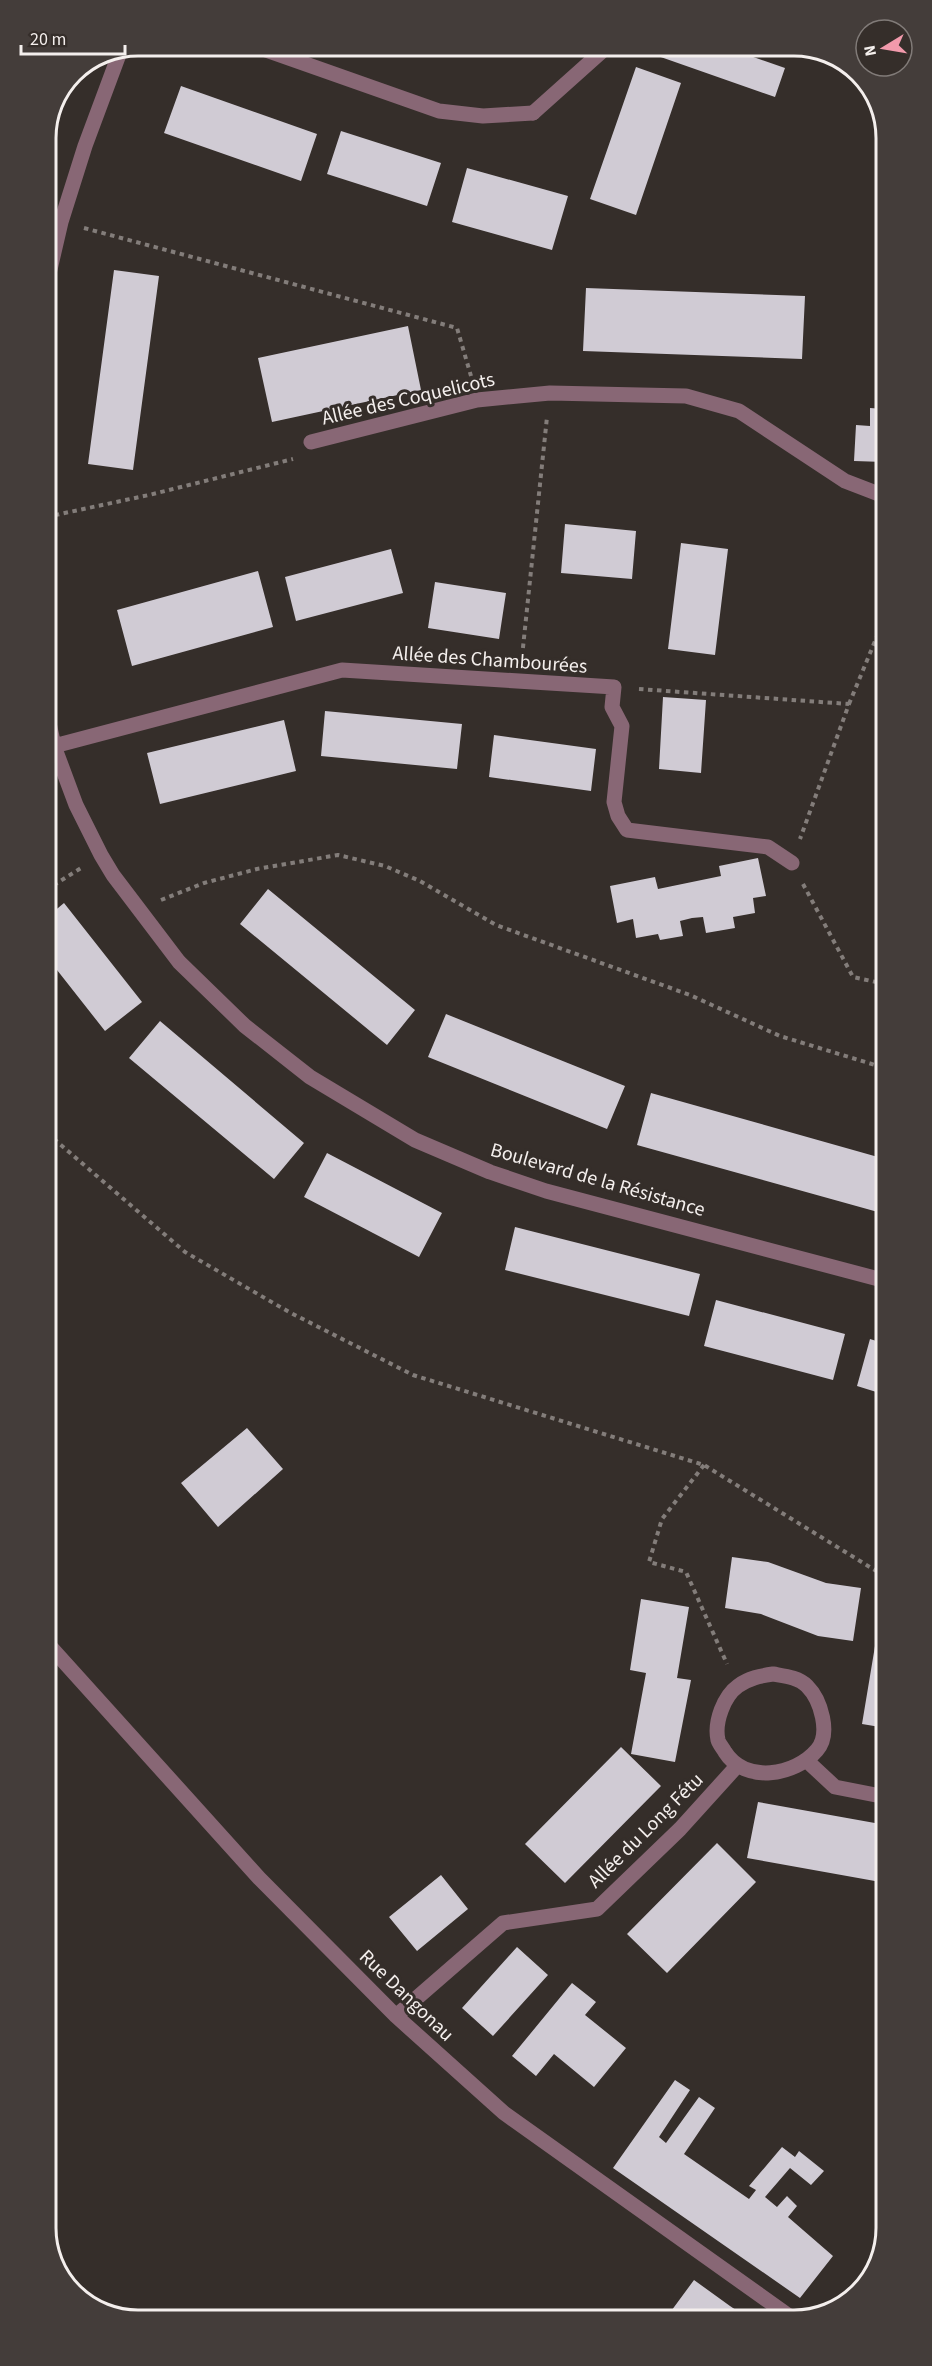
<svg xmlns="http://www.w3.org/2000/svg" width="932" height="2366" font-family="'Source Sans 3',sans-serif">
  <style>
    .building { fill: #d0cbd4 }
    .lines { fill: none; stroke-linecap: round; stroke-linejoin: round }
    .path { stroke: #837d7a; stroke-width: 4; stroke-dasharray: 4.5 4.5; stroke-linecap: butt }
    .lane { stroke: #886775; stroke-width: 15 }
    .street { stroke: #886775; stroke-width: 15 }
    .labels { text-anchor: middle; stroke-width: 6; stroke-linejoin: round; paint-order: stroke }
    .street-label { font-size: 20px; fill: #f4efed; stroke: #352e2a }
    .rim { fill: none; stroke: #f4efed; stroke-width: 3 }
  </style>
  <rect width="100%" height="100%" fill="#352e2a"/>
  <!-- building -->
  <path class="building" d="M431,45H460L457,54Z
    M659,45H719L785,68L775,97L655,55Z
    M636,67L681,83L636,215L590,199Z
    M181,86L317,134L301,181L164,133Z
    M58,103L61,104L49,155L45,154V132Z
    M341,131L441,163L427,206L327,174Z
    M467,168L568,196L552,250L452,222Z
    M114,270L159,276L133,470L88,464Z
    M586,288L805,296L802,359L583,351Z
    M408,326L421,390L272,422L258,358Z
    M870,408L884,409V462L854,461L856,425L870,426Z
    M565,524L636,531L632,579L561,573Z
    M681,543L728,549L715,655L668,649Z
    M391,549L403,593L296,621L285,577Z
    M258,571L273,627L132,666L117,610Z
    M435,582L506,593L499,639L428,628Z
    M663,697L706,700L701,773L659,769Z
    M325,711L462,724L457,769L321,756Z
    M284,720L296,771L160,804L147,753Z
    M494,735L596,749L591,791L489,777Z
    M758,858L766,896L753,898L755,913L733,917L735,928L706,933L703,917L692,918L680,921L683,936L660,940L658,934L636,938L633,919L617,923L610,886L655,877L658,889L721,876L719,866Z
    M268,889L415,1010L387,1045L240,924Z
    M64,903L142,1002L105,1031L46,956V918Z
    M446,1014L625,1086L607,1129L428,1057Z
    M160,1021L304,1143L274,1179L129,1058Z
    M651,1093L885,1159V1214L637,1145Z
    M327,1153L442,1213L419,1257L304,1197Z
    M515,1227L700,1274L689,1316L505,1270Z
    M716,1300L845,1334L833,1380L704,1346Z
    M870,1339L886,1344V1395L857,1386Z
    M247,1428L283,1469L218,1527L181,1483Z
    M732,1557L768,1562L826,1583L861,1588L853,1641L818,1636L761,1614L725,1608Z
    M641,1599L689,1607L677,1678L691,1680L675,1762L631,1754L646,1673L630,1670Z
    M876,1640L886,1642V1728L862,1724Z
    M621,1747L661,1786L565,1883L525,1844Z
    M758,1802L886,1825V1883L747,1858Z
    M717,1843L756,1882L667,1973L627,1934Z
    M441,1875L468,1909L417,1951L389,1917Z
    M517,1947L548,1975L493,2036L462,2008Z
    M572,1983L596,2002L585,2015L626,2048L594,2087L554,2054L536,2076L512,2056Z
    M675,2080L690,2090L659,2137L666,2143L699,2097L715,2108L684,2154L749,2199L756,2190L749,2186L782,2147L795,2157L799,2151L824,2171L811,2185L790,2168L765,2197L777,2207L787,2196L797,2206L788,2217L833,2256L800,2298L613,2168Z
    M887,2206V2224L878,2217Z
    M873,2268L868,2285L855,2293Z
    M694,2280L730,2306L748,2318H666Z"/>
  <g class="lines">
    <!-- path -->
    <path class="path" d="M84,228L457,328L471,376
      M46,517L149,495L293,459
      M522,657L547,417
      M639,689L849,704L800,839
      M849,704L885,617
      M803,884L853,977L885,984
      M46,890L81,868
      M161,900L204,883L257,869L338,855L385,866L420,881L496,925L690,995L780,1036L885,1068
      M47,1133L185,1252L289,1312L413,1375L704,1465L886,1577
      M704,1465L662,1519L649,1562L686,1572L727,1664"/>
    <!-- lane -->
    <path class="lane" d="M533,113L609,45"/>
    <!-- street -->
    <path class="street" d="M252,45L439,111L483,116L533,113
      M45,218L61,222
      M45,291L61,222L85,146L120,52
      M311,442L477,400L550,393L686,396L739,411L845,481L884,496
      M46,709L54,746L76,805L101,855L113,875L179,962L245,1026L310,1077L415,1140L490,1172L546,1191L886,1281
      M54,746L342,670L614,687L612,707L622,726L614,802L618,816L627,830L768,847L792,863
      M47,1643L259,1878L396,2016L504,2113L792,2318
      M773,1674C784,1676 798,1677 807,1686C821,1700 831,1734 817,1750C795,1776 745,1784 725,1752C723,1748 719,1744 718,1740C714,1722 724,1696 738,1686C749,1678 760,1676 773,1674Z
      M806,1760L835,1787L886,1797
      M396,2016L503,1923L597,1909L680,1829L737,1766"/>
  </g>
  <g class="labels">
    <!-- street labels -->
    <g class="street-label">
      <text transform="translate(408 398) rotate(-13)" y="7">Allée des Coquelicots</text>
      <text transform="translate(490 659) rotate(4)" y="7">Allée des Chambourées</text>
      <text transform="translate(598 1179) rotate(16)" y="7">Boulevard de la Résistance</text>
      <text transform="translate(645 1830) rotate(-45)" y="7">Allée du Long Fétu</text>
      <text transform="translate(407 1995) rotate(44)" y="7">Rue Dangonau</text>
    </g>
  </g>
  <!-- crop -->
  <path d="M0 0H932V2366H0ZM138 56H794A82 82 0 0 1 876 138V2228A82 82 0 0 1 794 2310H138A82 82 0 0 1 56 2228V138A82 82 0 0 1 138 56Z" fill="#443d3a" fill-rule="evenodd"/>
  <path class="rim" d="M138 56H794A82 82 0 0 1 876 138V2228A82 82 0 0 1 794 2310H138A82 82 0 0 1 56 2228V138A82 82 0 0 1 138 56Z"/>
  <!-- north arrow -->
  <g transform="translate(884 48) rotate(259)"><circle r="28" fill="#352e2a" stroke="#817b78" stroke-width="1.5"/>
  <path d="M0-4.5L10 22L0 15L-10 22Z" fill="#f29aac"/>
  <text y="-9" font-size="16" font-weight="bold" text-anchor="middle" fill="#f4efed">N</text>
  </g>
  <!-- scale -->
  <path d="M21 45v9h104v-9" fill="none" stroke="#f4efed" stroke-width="3"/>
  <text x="30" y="45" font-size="18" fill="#f4efed" stroke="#352e2a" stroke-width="4.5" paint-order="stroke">20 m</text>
</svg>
